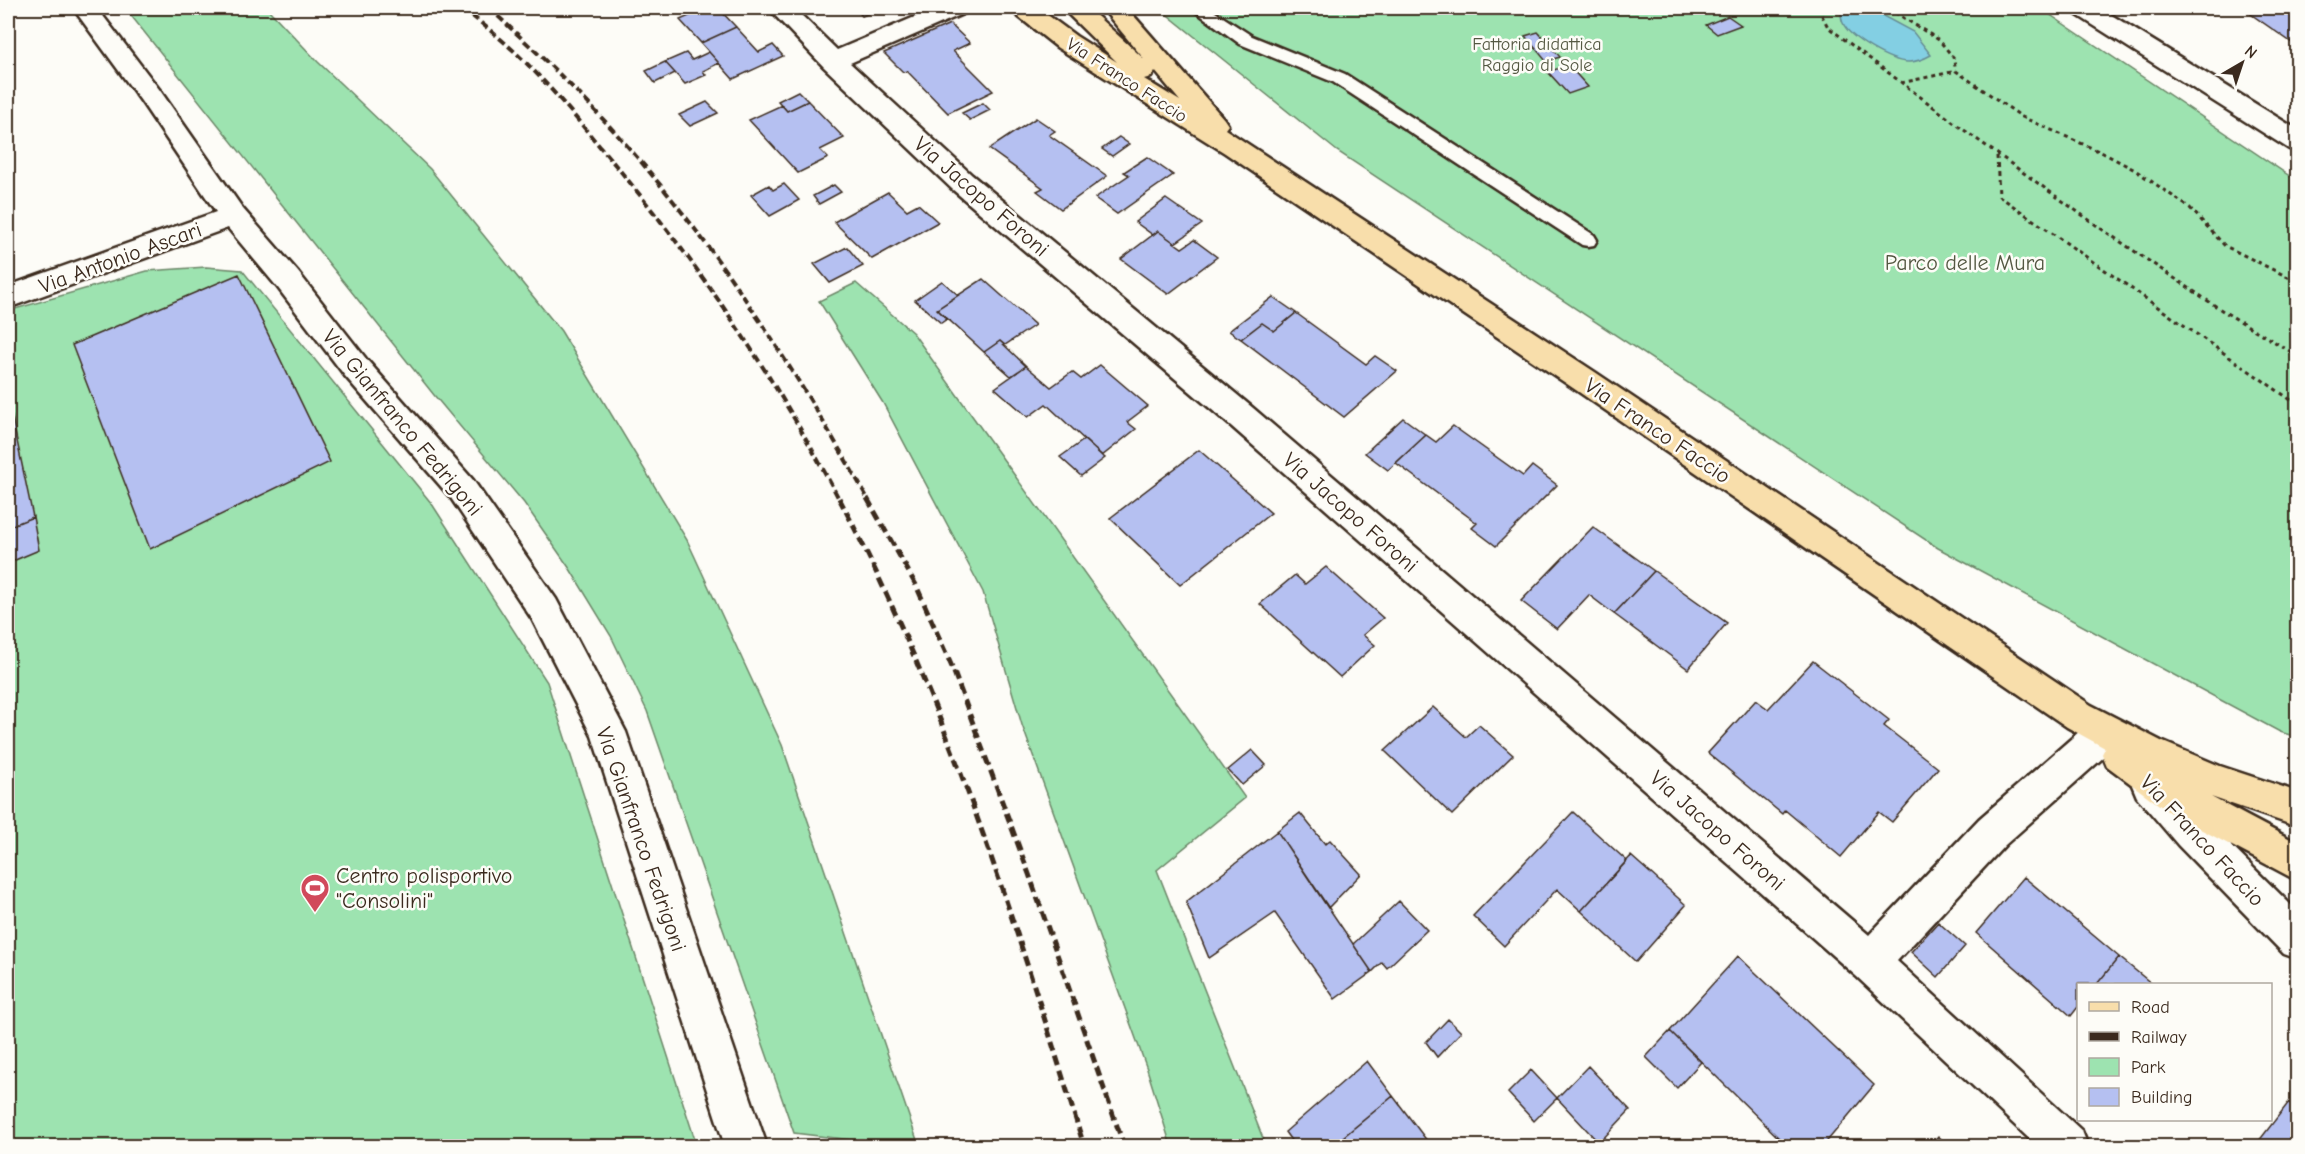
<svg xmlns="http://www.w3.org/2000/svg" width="2305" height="1154" font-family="'Comic Neue',sans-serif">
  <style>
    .green { fill: #9de3b0; stroke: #6c8667; stroke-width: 1.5 }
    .water { fill: #83cfe3; stroke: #668d94; stroke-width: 1.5 }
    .building { fill: #b5c0f1; stroke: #3b2a1e; stroke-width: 1.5 }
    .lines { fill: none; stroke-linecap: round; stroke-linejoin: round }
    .lane-casing { stroke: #3b2a1e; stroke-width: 5 }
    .street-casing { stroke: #3b2a1e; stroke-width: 5 }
    .secondary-casing { stroke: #3b2a1e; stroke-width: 5 }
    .primary-casing { stroke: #3b2a1e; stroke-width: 5 }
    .path { stroke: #3b2a1e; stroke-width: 3; stroke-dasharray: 4 4; stroke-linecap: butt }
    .lane { fill: #fdfcf7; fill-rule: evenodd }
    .street { fill: #fdfcf7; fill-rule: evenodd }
    .secondary { fill: #fdfcf7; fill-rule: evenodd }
    .primary { fill: #f8deab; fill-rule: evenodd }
    .rail-far1 { stroke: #3b2a1e; stroke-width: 4; stroke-dasharray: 8 4; stroke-linecap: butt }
    .rail { stroke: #3b2a1e; stroke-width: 5; stroke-dasharray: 10 5; stroke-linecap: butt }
    .labels { text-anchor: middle; stroke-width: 5; stroke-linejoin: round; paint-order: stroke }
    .far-park-label { font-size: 18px; fill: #545842; stroke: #fdfcf7 }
    .far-street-label { font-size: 18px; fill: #3b2a1e; stroke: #fdfcf7 }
    .street-label { font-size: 22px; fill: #3b2a1e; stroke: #fdfcf7 }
    .park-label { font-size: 22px; fill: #545842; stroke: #fdfcf7 }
    .poi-label { font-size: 22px; fill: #3b2a1e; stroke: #fdfcf7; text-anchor: start }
  </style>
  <rect width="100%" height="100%" fill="#fdfcf7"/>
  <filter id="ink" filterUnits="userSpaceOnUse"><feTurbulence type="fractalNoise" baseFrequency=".0167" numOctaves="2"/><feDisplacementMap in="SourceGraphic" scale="12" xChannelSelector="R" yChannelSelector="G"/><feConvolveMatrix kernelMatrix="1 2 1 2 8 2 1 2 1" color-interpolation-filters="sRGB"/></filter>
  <g filter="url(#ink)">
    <!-- green -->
    <path class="green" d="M125,8H267L318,62L430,169L561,331L687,540L782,745L919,1146H902L794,1133L647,711L611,636L570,569L524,503L434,395Z
      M1159,8H2040L2297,181V737L2280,732L1938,548L1337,151Z
      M206,267L242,270L432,504L547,682L697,1146H8V311L147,271Z
      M856,283L913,333L1245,798L1157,870L1266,1146H1171L1147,1069L1022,725L983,592L883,403L819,301Z"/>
    <!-- water -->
    <path class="water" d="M1844,8H1865L1872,10L1913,32L1931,55C1924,59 1915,62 1908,62C1891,62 1849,38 1843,23C1841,19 1841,13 1840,9Z"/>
    <!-- building -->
    <path class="building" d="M701,8H718L736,27L701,43L680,20L703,10Z
      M855,8H883L862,16Z
      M1608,8H1626L1628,10L1616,14Z
      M2242,8H2298V47Z
      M1728,16L1741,25L1717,34L1706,25Z
      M950,24L970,43L953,51L993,91L948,113L907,71L903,72L884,53Z
      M736,27L759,52L773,45L783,56L733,79L701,43Z
      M1538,32L1560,57L1546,61L1525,36Z
      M709,52L719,63L703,71L706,75L685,84L665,62L686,53L692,60Z
      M665,62L675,73L655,83L646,71Z
      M1568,65L1579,77L1588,87L1568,94L1548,72Z
      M798,91L808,101L787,111L778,101Z
      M808,101L844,138L820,150L828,158L798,173L749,120L782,105L787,111Z
      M707,102L718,113L690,126L679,115Z
      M983,103L990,110L970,120L962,113Z
      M1036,118L1055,131L1049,135L1107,176L1061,209L1037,191L1043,188L989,149Z
      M1119,137L1129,144L1112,156L1102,149Z
      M1147,157L1173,175L1117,214L1095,198L1129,175L1124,172Z
      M784,184L799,200L770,216L751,195L769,185L773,190Z
      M834,185L841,192L819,204L813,196Z
      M888,192L907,210L918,204L938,222L872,259L834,222Z
      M1166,199L1202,224L1175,243L1158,231L1153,235L1135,222Z
      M1158,231L1182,248L1194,240L1217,257L1168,294L1121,259Z
      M847,247L863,266L830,283L814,264Z
      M239,274L330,462L150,549L72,345Z
      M983,279L1035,325L1005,345L1000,341L984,352L937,309Z
      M942,281L958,295L937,309L947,319L941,323L915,300Z
      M1273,297L1296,313L1274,331L1262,323L1241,339L1229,331Z
      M1296,313L1366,364L1375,356L1397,371L1344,417L1241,339L1262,323L1274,331Z
      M1000,341L1026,366L1011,376L984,352Z
      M1100,365L1148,406L1127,422L1136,429L1102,456L1046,404L1028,417L995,388L1026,366L1051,387L1072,372L1081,379Z
      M8,398L33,517L8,527Z
      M1403,418L1426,435L1388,470L1365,453Z
      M1453,426L1523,476L1532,466L1557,485L1496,546L1472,528L1477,523L1396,463L1426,435L1436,442Z
      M1084,440L1105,458L1081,476L1060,457Z
      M1199,450L1271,513L1180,585L1110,518Z
      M33,517L39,550L8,563V527Z
      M1593,527L1654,571L1614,614L1589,595L1557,629L1521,601Z
      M1326,567L1383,618L1363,635L1375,645L1340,677L1260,604L1295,575L1305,584Z
      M1654,571L1727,623L1688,669L1614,614Z
      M1813,661L1889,720L1884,726L1938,768L1892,822L1879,812L1841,857L1785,810L1782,814L1708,753L1756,700L1768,709Z
      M1433,707L1466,737L1479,725L1513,755L1452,815L1385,751Z
      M1252,750L1266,765L1242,785L1228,770Z
      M1573,812L1627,861L1581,911L1557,889L1504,946L1473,916Z
      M1300,813L1325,844L1330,840L1361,874L1328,908L1277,831Z
      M1277,831L1372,972L1335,999L1275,913L1209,958L1186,902Z
      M1631,856L1686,905L1636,962L1581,911Z
      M2024,877L2119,957L2097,984H2078V1007L2071,1016L1976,933Z
      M1399,901L1427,930L1387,968L1382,962L1372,972L1353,944Z
      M1938,922L1965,946L1938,977L1911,952Z
      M1738,956L1874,1085L1823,1146H1787L1670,1031Z
      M2119,957L2152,984H2097Z
      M1448,1019L1461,1032L1437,1057L1426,1042Z
      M1670,1031L1701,1062L1677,1088L1646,1057Z
      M1367,1061L1393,1096L1332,1146H1295L1285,1132Z
      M1588,1066L1630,1110L1599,1143L1557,1098Z
      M1531,1070L1557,1098L1534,1121L1508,1093Z
      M1393,1096L1431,1146H1332Z
      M2289,1102L2298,1110V1146H2255Z
      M1938,1136L1949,1146H1929Z"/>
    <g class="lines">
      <!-- lane casing -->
      <g class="lane-casing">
        <path id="lane" d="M1191,8H1209L1252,36L1345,74L1594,235L1597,240L1594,245L1588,246L1582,245L1333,82L1240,44Z"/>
      </g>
      <!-- street casing -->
      <g class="street-casing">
        <path id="street" d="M73,8H97L159,89L243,209L298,272L367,360L473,480L556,599L626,732L767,1146H725L592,736L532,619L451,498L345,376L278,288L228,228L8,308V286L216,212L141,101Z
          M768,8H794L837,50L936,8H968L965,13L850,63L972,175L1253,408L1869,935L1979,819L2088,724L2101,720L2114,724L2119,736L2114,748L2005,845L1897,961L2082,1131L2088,1146H2037L1856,976L1231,426L952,189L824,67Z"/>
      </g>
      <!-- secondary casing -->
      <g class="secondary-casing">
        <path id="secondary" d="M2071,8H2100L2298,130V152L2289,149L2074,13Z
          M2150,768L2163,773L2204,819L2298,912V959L2284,954L2178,845L2137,797L2132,785L2137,773Z"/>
      </g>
      <!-- primary casing -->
      <g class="primary-casing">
        <path id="primary" d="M1011,8H1038L1076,36L1117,62L1062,8H1088L1144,59L1102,8H1127L1224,119L1228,125L1225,129L1595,372L2091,705L2161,741L2220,766L2298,792V827L2211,797L2298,843V881L2170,813L2107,766L2102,754L2105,748L2067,727L1573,388L1225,153L1058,48L1014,13ZM1155,71L1180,101L1144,79L1151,77Z"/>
      </g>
      <!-- path -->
      <path class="path" d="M1818,8L1828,27L1964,130L2103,230L2223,311L2298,356
        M1888,8L1939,40L1953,57L1956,71L2022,117L2103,153L2135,170L2190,208L2225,246L2298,282
        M1901,83L1956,71
        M1997,156L1999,196L2298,405"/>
      <!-- lane -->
      <use href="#lane" class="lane"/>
      <!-- street -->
      <use href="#street" class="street"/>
      <!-- secondary -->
      <use href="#secondary" class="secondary"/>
      <!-- primary -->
      <use href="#primary" class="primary"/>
      <!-- rail-far1 -->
      <path class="rail-far1" d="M462,8C480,22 498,36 515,52C552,87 584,128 617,167C703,270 777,381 839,499
        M489,8C527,43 565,78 600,116C707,230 791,363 868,499"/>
      <!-- rail -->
      <path class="rail" d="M839,498C947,703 1016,925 1084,1146
        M867,498L916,585L952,667L1029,874L1124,1146"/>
    </g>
  </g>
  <!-- icons -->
  <defs>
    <g id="stadium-pin" transform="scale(1.5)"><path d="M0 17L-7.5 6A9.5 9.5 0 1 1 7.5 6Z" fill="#d1495b" stroke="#fdfcf7"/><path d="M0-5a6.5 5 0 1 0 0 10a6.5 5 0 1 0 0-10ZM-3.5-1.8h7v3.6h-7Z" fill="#fff"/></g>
  </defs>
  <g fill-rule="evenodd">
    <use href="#stadium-pin" x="315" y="888"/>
  </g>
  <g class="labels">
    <!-- far-park labels -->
    <g class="far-park-label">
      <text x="1537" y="50">Fattoria didattica<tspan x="1537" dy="21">Raggio di Sole</tspan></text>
    </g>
    <!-- far-street labels -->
    <g class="far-street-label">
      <text transform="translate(1127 80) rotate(33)" y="6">Via Franco Faccio</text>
    </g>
    <!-- street labels -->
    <g class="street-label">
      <text transform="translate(982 196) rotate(41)" y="8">Via Jacopo Foroni</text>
      <text transform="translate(120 257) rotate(-20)" y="8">Via Antonio Ascari</text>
      <text transform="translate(403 422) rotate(50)" y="8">Via Gianfranco Fedrigoni</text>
      <text transform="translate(1658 430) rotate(34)" y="8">Via Franco Faccio</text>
      <text transform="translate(1351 512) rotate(41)" y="8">Via Jacopo Foroni</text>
      <text transform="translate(1718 830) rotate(41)" y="8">Via Jacopo Foroni</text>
      <text transform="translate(642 839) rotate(71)" y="8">Via Gianfranco Fedrigoni</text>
      <text transform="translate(2203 840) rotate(47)" y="8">Via Franco Faccio</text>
    </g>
    <!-- park labels -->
    <g class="park-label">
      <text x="1965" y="270">Parco delle Mura</text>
    </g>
    <!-- poi labels -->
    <g class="poi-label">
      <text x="336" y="883">Centro polisportivo<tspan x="336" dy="25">"Consolini"</tspan></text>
    </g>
  </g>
  <!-- margin -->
  <rect width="2305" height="1154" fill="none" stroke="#fdfcf7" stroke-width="30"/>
  <rect x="15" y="15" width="2275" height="1124" fill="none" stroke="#3b2a1e" stroke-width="2" filter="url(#ink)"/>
  <!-- legend -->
  <rect x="2077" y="983" width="195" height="138" fill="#fdfcf7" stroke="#afa8a0" stroke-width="1.5"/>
  <rect x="2089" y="1002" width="30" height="9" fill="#f8deab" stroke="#afa8a0" stroke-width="1.5"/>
  <text x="2131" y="1013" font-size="18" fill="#3b2a1e">Road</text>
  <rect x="2089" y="1032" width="30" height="9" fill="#3b2a1e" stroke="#afa8a0" stroke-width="1.5"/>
  <text x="2131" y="1043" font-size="18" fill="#3b2a1e">Railway</text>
  <rect x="2089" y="1058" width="30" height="18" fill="#9de3b0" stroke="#afa8a0" stroke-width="1.5"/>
  <text x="2131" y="1073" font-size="18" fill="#3b2a1e">Park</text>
  <rect x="2089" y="1088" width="30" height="18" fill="#b5c0f1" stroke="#afa8a0" stroke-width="1.5"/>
  <text x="2131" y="1103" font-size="18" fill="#3b2a1e">Building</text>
  <!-- north arrow -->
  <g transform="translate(2242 63) rotate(39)" stroke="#fdfcf7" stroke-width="4.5" paint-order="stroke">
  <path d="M0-4.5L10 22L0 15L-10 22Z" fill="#3b2a1e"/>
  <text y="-9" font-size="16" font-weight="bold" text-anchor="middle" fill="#3b2a1e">N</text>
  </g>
</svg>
